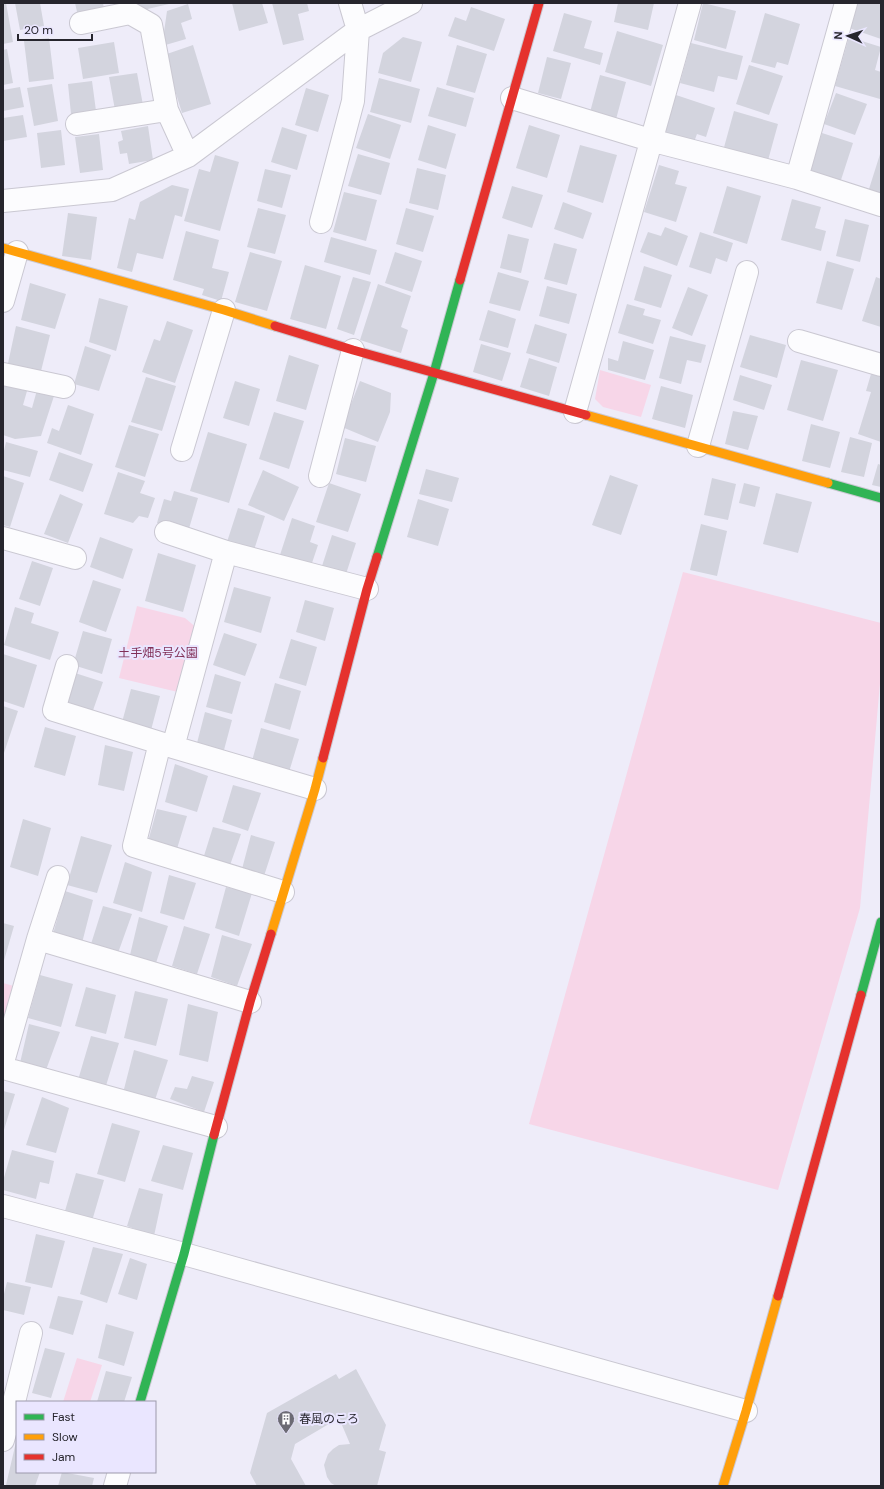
<svg xmlns="http://www.w3.org/2000/svg" width="884" height="1489" font-family="'DM Sans','Noto Sans JP',sans-serif">
  <style>
    .green { fill: #f7d6e8 }
    .building { fill: #d3d4de }
    .lines { fill: none; stroke-linecap: round; stroke-linejoin: round }
    .street-casing { stroke: #cac8d2; stroke-width: 24 }
    .fast-casing { stroke: #cac8d2; stroke-width: 11 }
    .slow-casing { stroke: #cac8d2; stroke-width: 11 }
    .jam-casing { stroke: #cac8d2; stroke-width: 11 }
    .street { stroke: #fcfcfe; stroke-width: 22 }
    .fast { stroke: #30b455; stroke-width: 9 }
    .slow { stroke: #ff9f0a; stroke-width: 9 }
    .jam { stroke: #e5322d; stroke-width: 9 }
    .labels { text-anchor: middle; stroke-width: 4; stroke-linejoin: round; paint-order: stroke }
    .park-label { font-size: 12px; fill: #812f57; stroke: #eae6ff }
    .poi-label { font-size: 12px; fill: #26252d; stroke: #eae6ff; text-anchor: start }
  </style>
  <rect width="100%" height="100%" fill="#eeecf9"/>
  <!-- green -->
  <path class="green" d="M600,370L651,385L641,417L603,407L595,399Z
    M683,572L881,623V672L860,908L778,1190L529,1124Z
    M137,606L185,618L198,629L182,693L119,678Z
    M3,983L17,987L3,1023Z
    M77,1358L102,1365L90,1402H63Z"/>
  <!-- building -->
  <path class="building" d="M3,3H6L13,42L3,44Z
    M15,3H40L44,26L20,30Z
    M75,3H103L104,9L78,16Z
    M136,3H169V4L139,11Z
    M232,3H262L268,23L239,31Z
    M272,3H307L309,11L298,14L304,40L283,45Z
    M618,3H654L648,30L614,22Z
    M703,3L736,11L726,49L694,40Z
    M857,3H881V39L849,28Z
    M188,4L192,19L181,23L186,39L162,46L167,11Z
    M471,7L505,19L494,51L448,36L455,17L466,21Z
    M564,13L592,21L584,48L603,53L600,65L553,51Z
    M765,13L800,24L788,65L777,62L775,68L751,62Z
    M617,31L663,45L651,86L605,72Z
    M403,37L422,42L411,82L378,73L383,53Z
    M849,37L881,47L875,70L881,72L880,99L835,86Z
    M49,38L54,79L29,82L24,41Z
    M114,42L119,73L83,79L78,48Z
    M691,43L743,56L737,80L718,76L714,92L680,83Z
    M193,45L211,104L182,113L164,55Z
    M457,45L487,54L475,93L446,85Z
    M7,49L13,83L3,85V50Z
    M547,57L571,63L561,99L538,93Z
    M749,65L783,76L769,115L736,104Z
    M137,73L143,105L115,110L109,77Z
    M600,75L626,82L615,123L589,116Z
    M379,78L420,89L411,123L370,112Z
    M92,81L96,111L71,114L68,84Z
    M52,84L58,121L34,126L27,88Z
    M20,87L24,107L3,111V90Z
    M437,87L474,98L466,127L428,116Z
    M306,88L329,95L318,132L295,125Z
    M836,93L867,104L855,135L824,124Z
    M676,95L715,108L706,137L697,134L694,142L664,133Z
    M734,111L778,124L767,164L723,151Z
    M368,114L401,125L390,159L356,148Z
    M23,115L27,137L3,141V118Z
    M428,125L456,134L446,169L418,160Z
    M529,125L560,135L547,178L516,168Z
    M148,126L153,160L129,164L127,153L120,154L118,142L123,140L121,131Z
    M282,127L307,135L297,170L271,162Z
    M61,130L65,165L41,168L37,133Z
    M822,133L853,143L840,183L809,173Z
    M99,134L103,170L80,173L75,137Z
    M580,145L617,155L603,203L567,192Z
    M881,151V193L869,189Z
    M358,154L390,163L381,195L348,186Z
    M215,155L239,162L220,231L184,221L199,169L210,172Z
    M659,165L679,171L675,184L687,187L676,222L644,212Z
    M417,168L446,175L438,210L409,203Z
    M265,169L291,175L282,208L257,201Z
    M172,185L189,189L182,217L175,215L163,259L137,253L132,272L117,268L129,218L135,220L140,202Z
    M512,186L543,195L532,228L502,218Z
    M727,186L761,196L747,244L713,233Z
    M344,192L377,200L366,241L333,232Z
    M792,199L821,207L815,228L826,231L821,251L781,240Z
    M563,202L592,213L583,239L554,229Z
    M258,208L286,215L275,254L247,247Z
    M406,208L434,216L423,252L396,244Z
    M68,213L97,217L91,260L62,256Z
    M845,219L869,225L860,262L836,256Z
    M665,227L688,236L677,266L640,252L648,232L661,236Z
    M186,231L219,240L212,268L229,272L221,301L202,295L204,289L173,280Z
    M700,232L733,243L727,262L716,258L711,274L689,267Z
    M508,234L529,239L521,273L500,268Z
    M331,237L377,250L370,275L324,262Z
    M554,243L577,249L567,285L544,279Z
    M250,252L282,261L267,311L235,302Z
    M395,252L422,261L412,292L385,283Z
    M827,261L854,269L842,310L816,303Z
    M305,265L341,276L326,329L290,319Z
    M644,266L672,275L661,308L634,300Z
    M498,272L529,281L520,311L489,303Z
    M353,277L371,282L354,335L337,329Z
    M876,277L881,279V327L862,321Z
    M30,283L66,294L55,329L21,320Z
    M378,284L411,296L401,327L408,330L401,353L360,340Z
    M547,286L577,294L569,324L539,316Z
    M688,287L708,295L692,336L672,328Z
    M99,298L128,306L116,351L89,342Z
    M627,304L645,309L643,315L661,320L653,344L618,333Z
    M488,310L516,319L508,348L479,340Z
    M167,321L193,330L175,383L142,372L154,339L160,341Z
    M535,324L567,334L559,363L526,353Z
    M16,326L50,335L40,375L7,368Z
    M750,335L786,345L777,378L740,367Z
    M670,336L706,345L701,363L687,360L681,384L659,378Z
    M623,341L654,350L645,380L608,370V358L618,361Z
    M481,344L511,353L502,381L473,372Z
    M85,346L111,355L99,391L74,384Z
    M289,355L319,365L306,410L276,401Z
    M529,358L557,367L549,396L520,387Z
    M801,360L838,370L823,421L787,410Z
    M871,374L881,377V442L858,434L871,392L866,391Z
    M740,375L772,385L764,410L733,400Z
    M146,377L176,386L162,431L131,422Z
    M235,381L260,389L249,426L223,418Z
    M360,381L391,393L390,412L378,442L342,427Z
    M3,383L27,391L23,405L32,408L37,390L54,396L41,436L15,439L3,435Z
    M661,386L693,395L685,428L652,419Z
    M68,405L94,414L81,455L47,443L52,428L59,431Z
    M733,411L758,416L748,450L725,444Z
    M274,412L304,421L289,469L259,459Z
    M811,424L840,432L830,468L802,461Z
    M129,425L159,434L145,477L115,467Z
    M208,432L247,444L229,503L190,491Z
    M850,437L872,443L864,477L841,472Z
    M345,438L376,446L366,482L336,474Z
    M6,442L38,451L30,477L3,470V455Z
    M59,452L93,464L83,492L49,480Z
    M878,464L881,465V487L872,485Z
    M426,469L459,478L452,502L419,494Z
    M263,470L299,487L284,521L248,505Z
    M118,472L145,481L140,493L155,498L148,518L139,516L133,523L104,514Z
    M610,475L638,485L621,535L592,525Z
    M3,476L24,483L10,527L3,525Z
    M712,478L736,484L728,520L704,515Z
    M329,483L361,494L348,532L316,522Z
    M744,483L760,487L755,507L739,503Z
    M174,491L198,498L188,532L157,523L164,499L171,501Z
    M776,493L812,502L798,553L763,544Z
    M60,494L83,504L68,543L44,534Z
    M418,499L449,509L438,546L407,537Z
    M238,508L265,516L254,550L227,542Z
    M292,518L315,526L310,542L318,545L310,569L279,558Z
    M701,524L727,531L717,576L690,570Z
    M332,535L356,543L346,574L322,566Z
    M100,537L133,549L123,579L90,567Z
    M158,553L196,565L183,612L145,601Z
    M32,561L53,568L40,606L19,599Z
    M93,580L121,589L106,632L79,622Z
    M234,587L271,597L261,633L224,622Z
    M305,600L334,608L325,641L296,632Z
    M15,607L34,613L31,623L59,632L50,660L4,645Z
    M83,631L112,639L102,674L73,665Z
    M224,633L257,644L245,676L213,665Z
    M291,639L317,647L306,686L279,678Z
    M3,654L37,665L24,708L3,701Z
    M75,673L103,682L91,716L63,706Z
    M215,674L241,682L232,714L206,707Z
    M275,683L301,691L290,730L264,722Z
    M131,689L160,696L150,734L121,726Z
    M3,706L18,711L3,756Z
    M205,712L232,720L224,750L197,743Z
    M45,727L76,736L65,776L34,767Z
    M261,728L299,739L289,772L252,761Z
    M105,745L133,752L124,791L98,785Z
    M175,764L208,776L197,812L165,802Z
    M233,785L261,793L248,831L222,822Z
    M157,809L187,816L176,852L147,845Z
    M23,819L51,828L38,876L10,867Z
    M213,827L241,834L229,868L203,859Z
    M251,835L275,842L264,876L242,869Z
    M81,836L112,845L97,893L67,885Z
    M125,862L152,872L142,912L113,903Z
    M169,875L196,883L184,920L160,913Z
    M226,887L252,893L239,936L215,928Z
    M65,891L93,900L82,943L53,934Z
    M103,906L132,914L118,953L91,944Z
    M139,917L168,926L156,963L130,955Z
    M3,923L14,926L3,964Z
    M184,926L210,934L197,974L172,966Z
    M222,935L252,944L237,986L211,977Z
    M40,975L73,984L61,1027L28,1018Z
    M86,987L116,995L106,1034L75,1026Z
    M135,991L168,999L156,1046L124,1038Z
    M188,1004L218,1012L208,1062L179,1055Z
    M29,1024L60,1032L46,1070L20,1063Z
    M91,1036L119,1043L105,1089L78,1080Z
    M134,1050L168,1060L154,1103L123,1093Z
    M192,1076L214,1082L204,1112L170,1099L175,1087L187,1089Z
    M3,1091L15,1094L3,1133Z
    M42,1097L69,1108L56,1153L26,1145Z
    M112,1123L140,1131L125,1182L97,1174Z
    M163,1145L193,1153L183,1190L151,1181Z
    M12,1150L54,1161L49,1184L40,1182L36,1199L3,1190V1181Z
    M76,1173L104,1180L92,1221L65,1211Z
    M139,1188L163,1194L154,1236L127,1226Z
    M36,1234L65,1241L52,1288L25,1282Z
    M93,1247L123,1254L107,1303L80,1294Z
    M130,1258L147,1264L137,1300L118,1294Z
    M7,1282L31,1287L24,1315L3,1310V1298Z
    M58,1296L83,1301L73,1335L49,1328Z
    M106,1324L134,1332L124,1366L98,1358Z
    M45,1348L65,1353L51,1398L32,1393Z
    M356,1369L386,1425L379,1450L386,1452L377,1486H336L331,1483L327,1477L324,1465L328,1454L333,1449L339,1445L350,1444L339,1418L295,1444L291,1459L306,1486H257L250,1473L267,1413L336,1374L339,1379Z
    M106,1371L132,1377L124,1402H97Z
    M16,1442L17,1472H40L35,1486H10L6,1485Z
    M62,1472L94,1478L92,1486H58Z"/>
  <g class="lines">
    <!-- street casing -->
    <g class="street-casing">
      <path id="street" d="M81,23L130,13L151,25L167,110L188,156
        M512,98L650,140L797,178L881,205
        M77,124L167,110
        M797,178L846,3
        M3,201L112,190L188,156L358,30L411,3
        M321,222L353,101L358,30L350,3
        M3,301L17,252
        M799,341L881,365
        M3,374L64,387
        M575,412L690,3
        M698,446L747,272
        M182,450L224,310
        M320,476L353,350
        M166,532L226,552L367,589
        M3,538L75,558
        M67,666L54,710L173,747L315,789
        M160,743L134,846L283,892
        M173,747L226,552
        M38,939L58,877
        M3,1062L38,939L250,1002
        M3,1068L216,1127
        M3,1206L184,1254L746,1411
        M3,1440L13,1406L31,1333
        M115,1486L119,1472"/>
    </g>
    <!-- fast casing -->
    <g class="fast-casing">
      <path id="fast" d="M828,483L881,498
        M377,557L434,373L460,280
        M861,995L881,922
        M140,1402L184,1254L214,1135"/>
    </g>
    <!-- slow casing -->
    <g class="slow-casing">
      <path id="slow" d="M3,248L224,310L275,326
        M586,415L828,483
        M271,934L315,789L323,758
        M723,1486L746,1411L778,1296"/>
    </g>
    <!-- jam casing -->
    <g class="jam-casing">
      <path id="jam" d="M460,280L539,3
        M275,326L353,350L586,415
        M323,758L367,589L377,557
        M214,1135L250,1002L271,934
        M778,1296L861,995"/>
    </g>
    <!-- street -->
    <use href="#street" class="street"/>
    <!-- fast -->
    <use href="#fast" class="fast"/>
    <!-- slow -->
    <use href="#slow" class="slow"/>
    <!-- jam -->
    <use href="#jam" class="jam"/>
  </g>
  <!-- icons -->
  <defs>
    <g id="building-pin" transform="scale(0.9)"><path d="M0 17L-7.5 6A9.5 9.5 0 1 1 7.5 6Z" fill="#6c6b74" stroke="#eae6ff"/><path d="M-4-6H4V6H1V3H-1V6H-4ZM-2.5-4.3h1.7v1.8h-1.7ZM.8-4.3h1.7v1.8H.8ZM-2.5-1h1.7V.8h-1.7ZM.8-1h1.7V.8H.8Z" fill="#fff"/></g>
  </defs>
  <g fill-rule="evenodd">
    <use href="#building-pin" x="286" y="1419"/>
  </g>
  <g class="labels">
    <!-- park labels -->
    <g class="park-label">
      <text x="158" y="657">土手畑5号公園</text>
    </g>
    <!-- poi labels -->
    <g class="poi-label">
      <text x="299" y="1423">春風のころ</text>
    </g>
  </g>
  <!-- border -->
  <rect width="884" height="1489" fill="none" stroke="#26252d" stroke-width="8"/>
  <!-- legend -->
  <rect x="16" y="1401" width="140" height="72" fill="#eae6ff" stroke="#9c99ab"/>
  <rect x="24" y="1414" width="20" height="6" fill="#30b455" stroke="#9c99ab"/>
  <text x="52" y="1421" font-size="12" fill="#26252d">Fast</text>
  <rect x="24" y="1434" width="20" height="6" fill="#ff9f0a" stroke="#9c99ab"/>
  <text x="52" y="1441" font-size="12" fill="#26252d">Slow</text>
  <rect x="24" y="1454" width="20" height="6" fill="#e5322d" stroke="#9c99ab"/>
  <text x="52" y="1461" font-size="12" fill="#26252d">Jam</text>
  <!-- north arrow -->
  <g transform="translate(848 36) rotate(273)" stroke="#eae6ff" stroke-width="3" paint-order="stroke">
  <path d="M0-3L7 15L0 10L-7 15Z" fill="#26252d"/>
  <text y="-6" font-size="11" font-weight="bold" text-anchor="middle" fill="#26252d">N</text>
  </g>
  <!-- scale -->
  <path d="M18 34v6h74v-6" fill="none" stroke="#26252d" stroke-width="2"/>
  <text x="24" y="34" font-size="12" fill="#26252d" stroke="#eae6ff" stroke-width="3" paint-order="stroke">20 m</text>
</svg>
